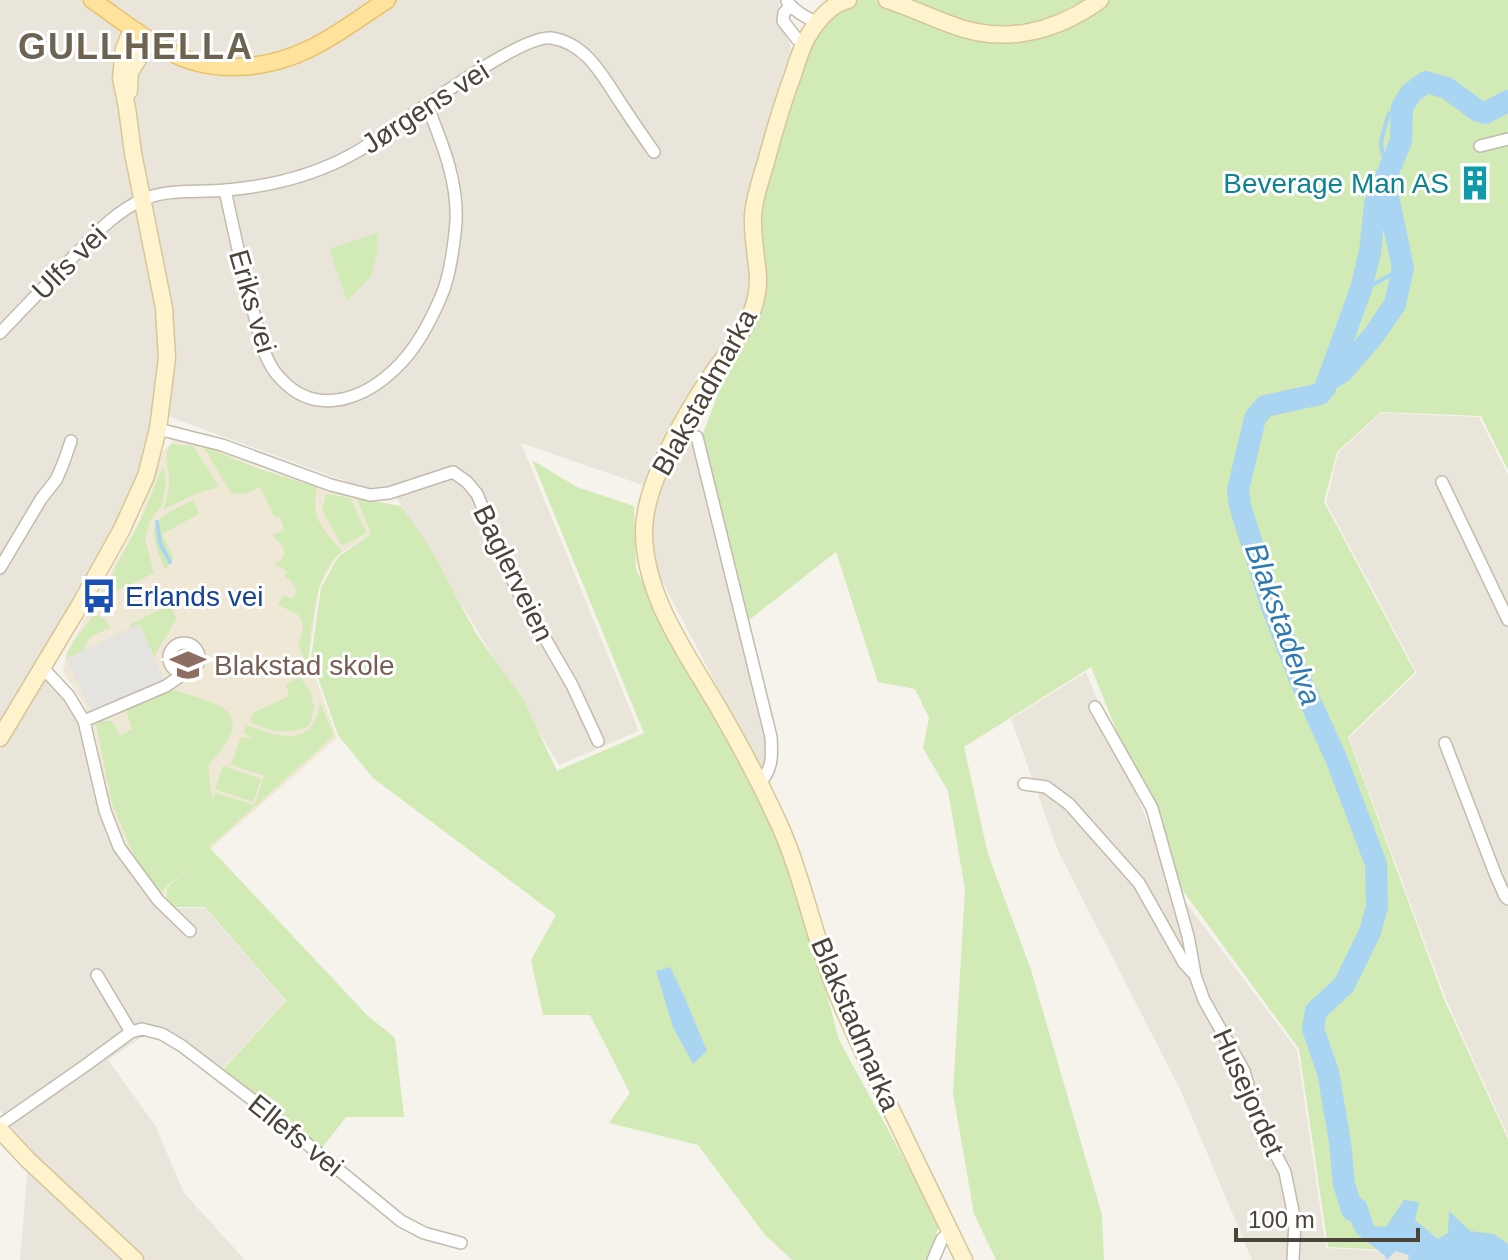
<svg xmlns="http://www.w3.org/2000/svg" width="1508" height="1260" font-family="Helvetica,sans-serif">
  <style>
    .residential { fill: #eae5da }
    .education { fill: #efe8d6 }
    .green { fill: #d2eab5 }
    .parking { fill: #e5e3e0 }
    .water { fill: #a9d4f2 }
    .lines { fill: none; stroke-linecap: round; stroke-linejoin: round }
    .stream { stroke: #a9d4f2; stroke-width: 4 }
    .river { stroke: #a9d4f2; stroke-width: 22 }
    .street-casing { stroke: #c2bbae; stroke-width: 14 }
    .secondary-casing { stroke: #d6c79b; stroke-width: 19 }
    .primary-casing { stroke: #e6c16a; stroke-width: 19 }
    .street { stroke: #fff; stroke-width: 11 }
    .secondary { stroke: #fff3cd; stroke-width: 16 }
    .primary { stroke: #ffe39c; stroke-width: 16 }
    .labels { text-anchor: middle; stroke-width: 6; stroke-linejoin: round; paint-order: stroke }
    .street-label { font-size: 28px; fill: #4b4439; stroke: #fff }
    .culture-label { font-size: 28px; fill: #0d838f; stroke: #fff; text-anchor: end }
    .transit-label { font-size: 28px; fill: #164399; stroke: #fff; text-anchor: start }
    .education-label { font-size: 28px; fill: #785e54; stroke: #fff; text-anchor: start }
    .water-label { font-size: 30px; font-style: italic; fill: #2e7ab2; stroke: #fff }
    .district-label { font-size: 36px; font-weight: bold; letter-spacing: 2px; fill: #6e6250; stroke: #fff }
  </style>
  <rect width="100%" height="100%" fill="#f6f3ec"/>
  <!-- residential -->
  <path class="residential" d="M0,0H780L779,21L791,46L778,116L747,314L689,434L772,756L762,772L649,556L657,490L521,443L639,731L559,765L390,487L364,488L159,413L123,512L38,668L81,717L110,834L166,908H205L285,1001L219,1073L155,1028L108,1060L155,1125L184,1193L245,1260H20L29,1152L0,1111Z
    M1381,413L1479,417L1508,475V1136L1446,999L1349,738L1417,673L1326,502L1338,453Z
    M1086,672L1175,888L1297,1050L1326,1248L1508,1258V1260H1252L1181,1091L1058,851L1011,719Z"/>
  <!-- education -->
  <path class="education" d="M174,440L210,446L259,468L356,498L371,534L337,556L319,588L309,659L337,738L167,887L164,903L133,858L117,826L105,787L96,739L84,704L63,672L66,653L139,520L163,451Z"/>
  <!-- green -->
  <path class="green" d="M845,0H874L1010,36L1095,0H1508V470L1481,416L1381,412L1337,452L1324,502L1415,672L1348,737L1444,999L1508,1139V1256L1328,1247L1299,1049L1178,884L1091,667L964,747L988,854L1031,970L1102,1215L1104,1260H996L974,1214L953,1093L965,889L948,791L923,748L929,718L915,689L878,682L836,552L749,620L702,436L748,314L760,184L800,49Z
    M902,0H1084C1062,11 1038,26 1013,28C977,31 936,11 902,0Z
    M378,233L377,252L371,276L347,301L329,249Z
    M171,444L193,446L218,485L216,488L198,493L164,509C166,500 169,491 169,482C170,467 161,458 171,444Z
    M203,446L259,469L317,487C311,520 321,527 342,551C313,574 313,625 308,659L305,662L298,643C303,636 306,622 298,615C293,611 284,609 278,604L283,595L292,599C301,589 294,586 289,579H286L284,575L288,572L274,564C294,554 281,545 272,535L284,530L280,517L274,516L260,487C249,492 243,497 230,492Z
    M532,460L577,487L634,506L636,570L749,768L798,886L839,1040L939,1223L930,1260H792L765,1235L698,1145L609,1123L630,1093L590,1015H543L531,960L556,915L373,778L338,735L311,658L321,588L338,557L371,534L356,498L401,506L429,546L477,635L523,699L557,771L644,733Z
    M163,466L166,481L162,505L150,521L145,538L154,573L117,591L106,614L99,611L98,608L103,598L107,599L109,594L107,590L114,570L140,522Z
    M326,494L350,498L367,533L342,546L322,510Z
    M194,500L199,514L162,534L174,558L171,560L168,567L165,570C146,525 148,521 194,500Z
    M171,604L176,619L154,657L140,625L131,629L129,625Z
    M97,615L106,620L110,628C100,633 84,636 85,650L66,659C71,642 83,630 93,616Z
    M299,676L310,691L314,707L310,724L305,728L292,731H273L252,723L251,718L253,713L289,696L286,685Z
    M173,690C188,695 207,699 221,707C248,722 221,752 208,765L212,798L215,793L252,804L255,803L264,776L231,765L241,737L253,740L244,732L245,724C276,738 315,749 320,702L334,736L209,847L367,1015L395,1038L404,1117H346L319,1152L219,1074L286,1001L205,907H166L167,888L191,865L161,892L136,860L112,804L96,724L102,721H111L117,728L120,736L132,729L126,709Z
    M223,766L261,779L253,802L215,789Z"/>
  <!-- parking -->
  <path class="parking" d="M139,624L164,681L93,714L66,659Z"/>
  <!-- water -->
  <path class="water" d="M670,967L685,998L707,1051L693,1064L673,1027L656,971Z
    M1348,1177L1351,1190L1366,1202L1374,1226L1386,1227L1404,1200L1419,1202L1415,1220L1438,1239L1448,1233L1449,1211L1470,1231L1494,1234L1508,1244V1260H1408L1409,1255L1395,1251L1387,1260L1384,1255L1356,1233L1340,1197Z"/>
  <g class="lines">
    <!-- stream -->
    <path class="stream" d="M1388,169C1377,146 1381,138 1389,114L1402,107
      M1360,292L1403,268
      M157,522L160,543L170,562"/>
    <!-- river -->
    <path class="river" d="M1329,380L1342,372L1374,335L1395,304L1403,268L1385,182
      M1352,1210L1344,1184L1340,1142L1328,1072L1313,1029L1316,1011L1344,985L1370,932L1377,907L1376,864L1336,758L1299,677L1271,604L1240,506L1238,490L1255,418L1265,406L1320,394L1325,388L1361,289L1370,252L1375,204L1401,141L1402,107L1411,93L1426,82L1447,88L1478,111L1485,113L1508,101"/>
    <!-- street casing -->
    <g class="street-casing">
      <path id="street" d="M787,1C794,11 806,17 817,23
        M790,6L784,13L783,21L797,39
        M1480,146L1508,139
        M225,190C234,232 243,273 254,314C260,337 264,363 282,380C318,418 367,398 399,365C417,347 430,322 440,299C450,278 454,245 456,222C458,180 442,143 427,105
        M0,333C24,308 48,283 72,258C93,237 113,213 142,200C168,188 198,193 226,190C274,186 317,175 358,151C394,130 518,34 551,38C586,43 602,75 620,102C631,119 642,135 654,152
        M158,429L222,445L331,485L370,495L389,493L453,472L467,482L477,494L516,588L572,685L598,741
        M697,437L771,737C772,758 773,766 760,784
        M1442,482L1508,620
        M0,568L41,499L56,480L63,464L71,441
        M169 658a15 15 0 1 1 30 0a15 15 0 1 1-30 0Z
        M43,668L69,696L84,721L105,811L119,847L158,900L190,931
        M1095,707L1152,808L1188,936L1195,974
        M84,721L166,686L186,672
        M1445,743L1496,876L1505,896L1508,899
        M1024,784L1046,787L1069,804L1139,883L1184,963L1195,975L1204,1000L1244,1071L1248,1085V1101L1252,1109L1285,1172L1295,1221L1293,1260
        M97,975L131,1032
        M0,1125L86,1065L131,1032L142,1029L162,1034L182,1046L267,1111L401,1221L424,1233L461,1243
        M933,1260L942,1239L950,1232"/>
    </g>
    <!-- secondary casing -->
    <g class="secondary-casing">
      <path id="secondary" d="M848,0C831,4 817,21 808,36C801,48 797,62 793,75C782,104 774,132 766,162C761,179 754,198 753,216C752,237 757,258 758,278C759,318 731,346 710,377C685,415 645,483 644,529C643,595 686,652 718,707C740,745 761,784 779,824C804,879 814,940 838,996C853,1032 871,1068 888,1103C913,1155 939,1208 964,1260
        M887,0C909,7 930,17 952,25C1004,45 1056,32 1100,0
        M129,91L130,72L150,40
        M0,738L81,603L122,529L146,476L158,429L167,358L164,308L133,153L127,108L121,78L124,49L132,29
        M0,1130L28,1160L135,1260"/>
    </g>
    <!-- primary casing -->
    <g class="primary-casing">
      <path id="primary" d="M92,0C117,17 141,37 168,51C211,75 266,70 309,49C337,36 362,16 387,0"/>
    </g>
    <!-- street -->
    <use href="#street" class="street"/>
    <!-- secondary -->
    <use href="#secondary" class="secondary"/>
    <!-- primary -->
    <use href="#primary" class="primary"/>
  </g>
  <!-- icons -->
  <defs>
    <g id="building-bare" transform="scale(2.76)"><path d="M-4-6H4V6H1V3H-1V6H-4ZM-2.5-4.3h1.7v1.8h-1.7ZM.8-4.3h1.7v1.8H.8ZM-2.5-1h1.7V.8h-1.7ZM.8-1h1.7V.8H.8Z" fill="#0f9aa8" stroke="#fff" stroke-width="2.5" paint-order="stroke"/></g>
    <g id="bus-bare" transform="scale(2.76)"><path d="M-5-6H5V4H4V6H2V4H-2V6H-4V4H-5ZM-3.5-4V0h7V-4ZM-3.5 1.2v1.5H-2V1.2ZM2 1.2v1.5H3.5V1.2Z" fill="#1a4fb4" stroke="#fff" stroke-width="2.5" paint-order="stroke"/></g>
    <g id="school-bare" transform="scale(2.76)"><path d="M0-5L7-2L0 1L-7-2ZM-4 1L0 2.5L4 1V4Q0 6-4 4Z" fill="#8d6e63" stroke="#fff" stroke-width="2.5" paint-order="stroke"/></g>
  </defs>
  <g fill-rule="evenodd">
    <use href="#building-bare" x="1475" y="183"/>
    <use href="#bus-bare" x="99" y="596"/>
    <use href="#school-bare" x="188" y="665"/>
  </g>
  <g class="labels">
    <!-- street labels -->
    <g class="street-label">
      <text transform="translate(425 107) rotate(-33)" y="10">Jørgens vei</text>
      <text transform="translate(69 262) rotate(-45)" y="10">Ulfs vei</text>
      <text transform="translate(253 301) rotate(74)" y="10">Eriks vei</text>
      <text transform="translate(704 392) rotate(-61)" y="10">Blakstadmarka</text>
      <text transform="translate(514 573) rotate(64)" y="10">Baglerveien</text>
      <text transform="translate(856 1024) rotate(67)" y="10">Blakstadmarka</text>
      <text transform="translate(1249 1092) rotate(66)" y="10">Husejordet</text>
      <text transform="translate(296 1135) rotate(39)" y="10">Ellefs vei</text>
    </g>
    <!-- culture labels -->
    <g class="culture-label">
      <text x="1449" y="193">Beverage Man AS</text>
    </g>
    <!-- transit labels -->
    <g class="transit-label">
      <text x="125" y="606">Erlands vei</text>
    </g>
    <!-- education labels -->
    <g class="education-label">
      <text x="214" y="675">Blakstad skole</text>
    </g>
    <!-- water labels -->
    <g class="water-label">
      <text transform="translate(1283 624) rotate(70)" y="10">Blakstadelva</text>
    </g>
    <!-- district labels -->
    <g class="district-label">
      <text x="136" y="59">GULLHELLA</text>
    </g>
  </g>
  <!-- scale -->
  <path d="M1236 1228v12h182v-12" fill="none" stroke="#4b4439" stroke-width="4"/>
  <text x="1248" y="1228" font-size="24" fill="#4b4439" stroke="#ffffff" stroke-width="6" paint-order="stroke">100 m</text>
</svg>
